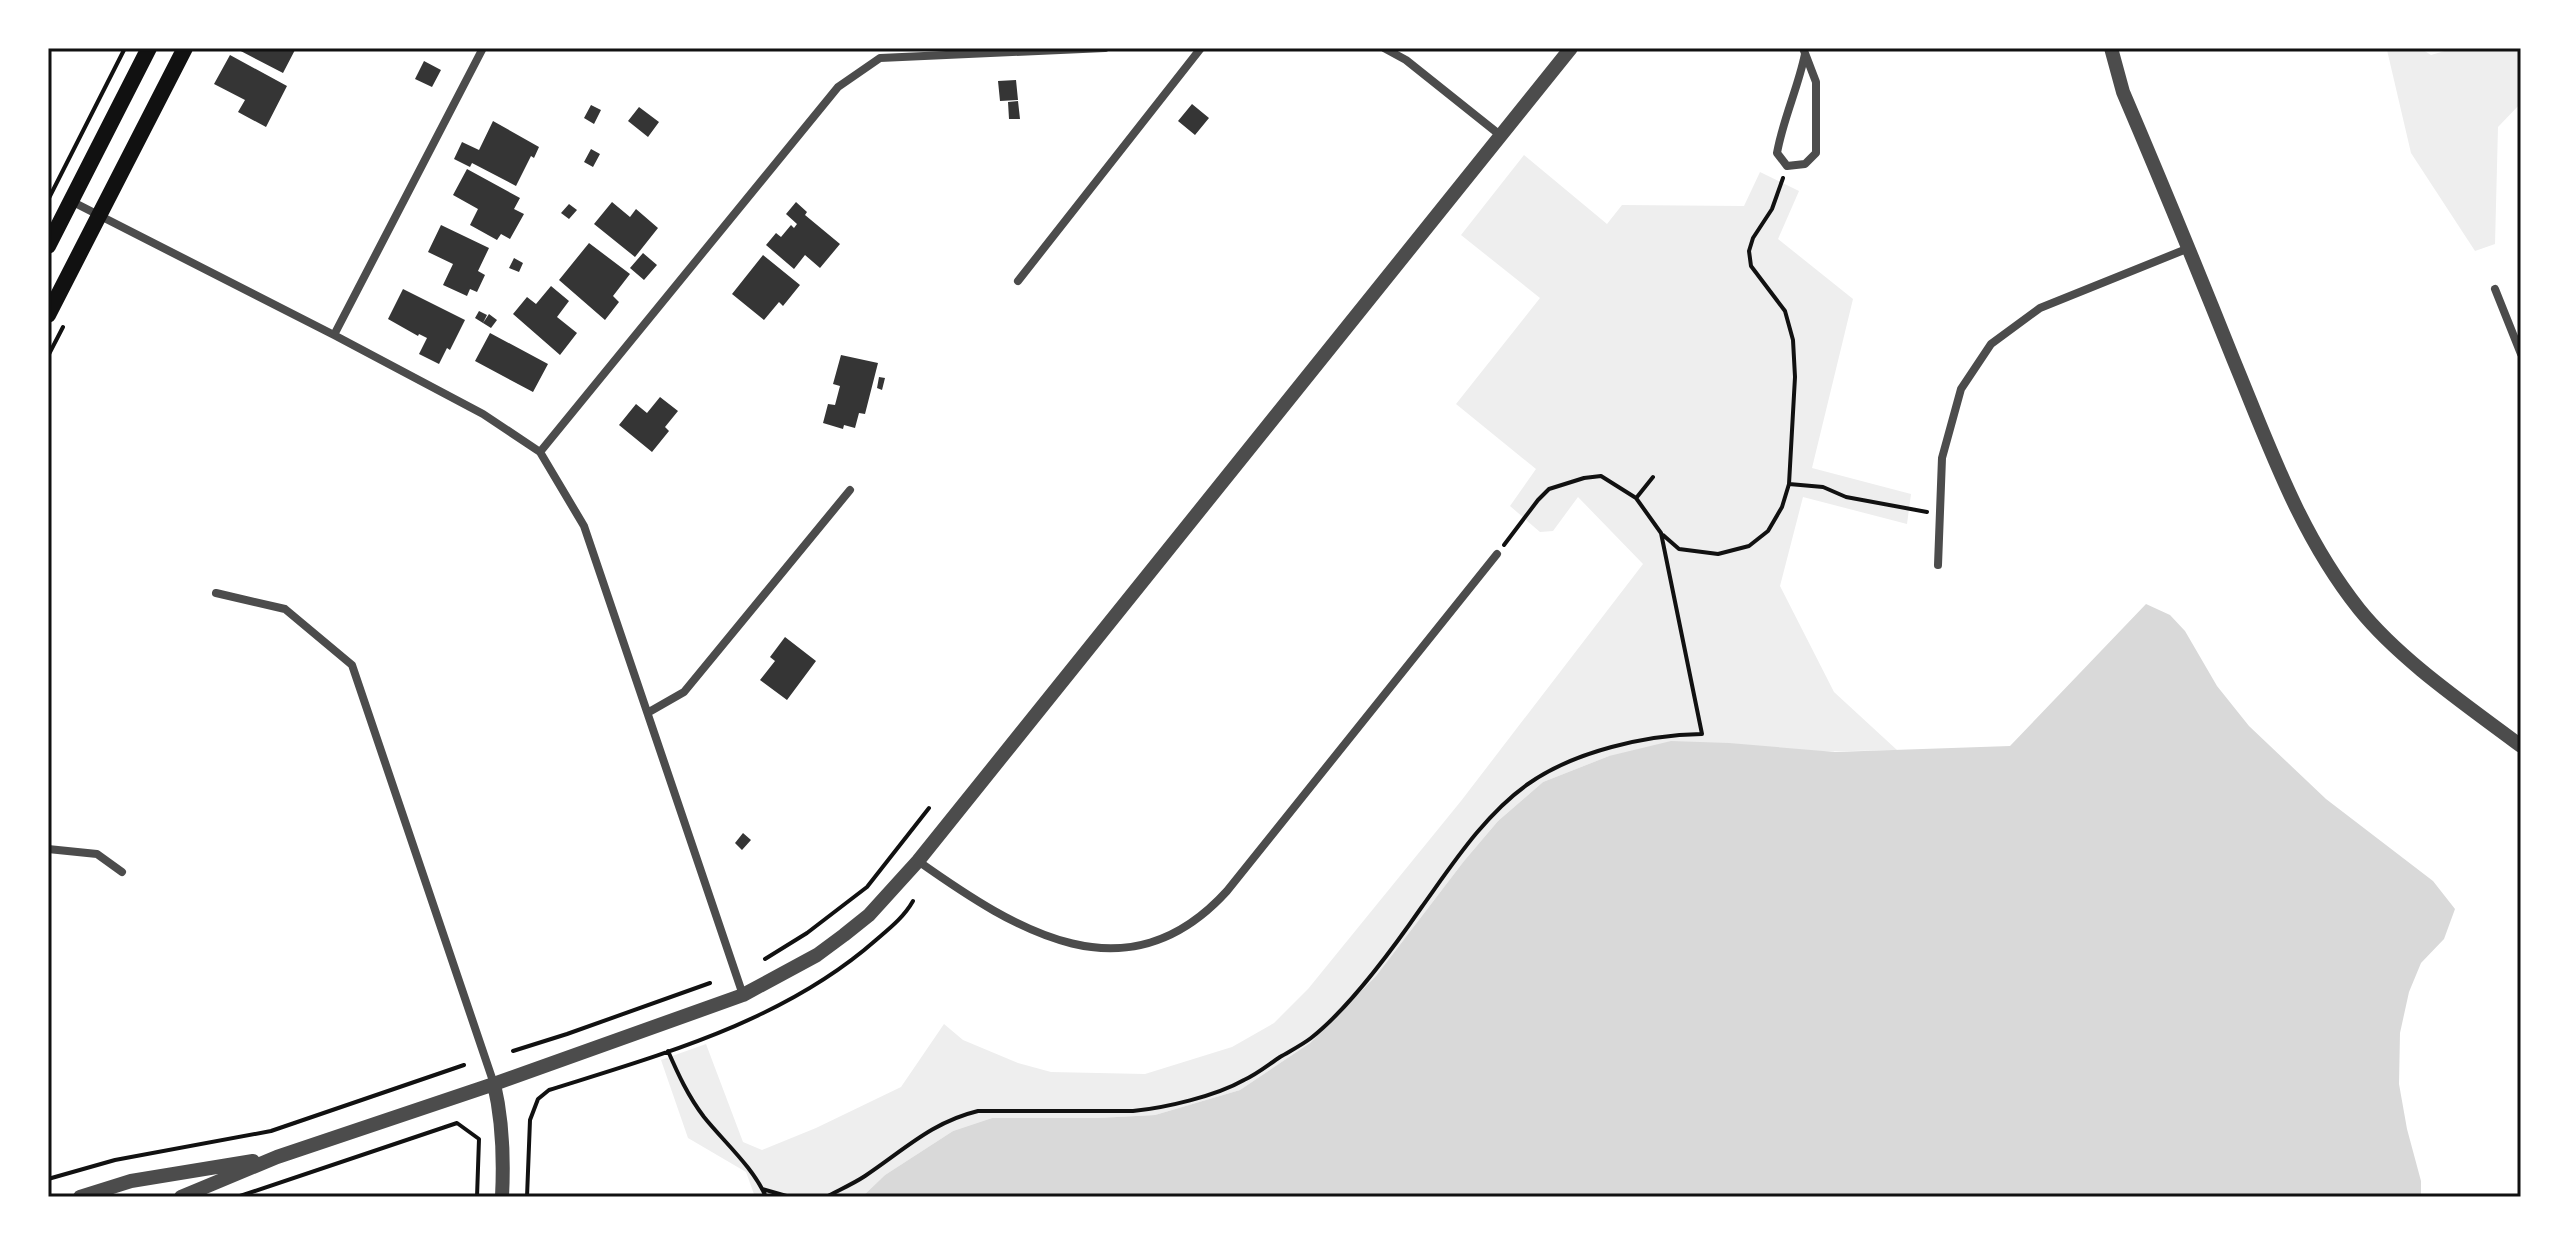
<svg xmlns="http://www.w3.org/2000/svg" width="2569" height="1245" font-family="'Fira Sans Condensed',sans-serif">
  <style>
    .green { fill: #eee }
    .water { fill: #d9d9d9 }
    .building { fill: #353535 }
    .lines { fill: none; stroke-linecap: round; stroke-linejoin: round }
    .path { stroke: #111; stroke-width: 4 }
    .minor { stroke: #4c4c4c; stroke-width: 8 }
    .tertiary { stroke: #4c4c4c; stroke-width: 14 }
    .secondary { stroke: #111; stroke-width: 16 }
    .neatline { fill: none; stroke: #111; stroke-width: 3 }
  </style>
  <rect width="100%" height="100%" fill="#fff"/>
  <!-- green -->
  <path class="green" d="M2384,48H2420L2431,55L2455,48H2521V103L2498,127L2495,244L2475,251L2411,153L2387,50Z
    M1524,155L1607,224L1622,205L1744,206L1760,172L1799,191L1778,239L1853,299L1812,468L1911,494L1907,524L1803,497L1780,586L1834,692L1897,750L1609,756L1543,782L1498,821L1464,861L1376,976L1310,1043L1240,1090L1155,1115L1098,1118H992L953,1131L885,1175L862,1197H755L746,1172L688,1138L661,1060L706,1044L743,1142L762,1150L816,1128L901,1087L944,1024L963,1040L1018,1063L1051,1072L1145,1074L1232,1047L1274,1023L1308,989L1461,801L1643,564L1578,497L1553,531L1540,532L1510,506L1536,469L1456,404L1540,298L1461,235Z"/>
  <!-- water -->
  <path class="water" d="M2146,604L2170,615L2185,631L2217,686L2249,726L2326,799L2433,881L2455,909L2444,939L2421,963L2409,992L2400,1033L2399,1084L2407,1129L2421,1181V1197H2010L2004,1194L1984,1197H862L885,1175L953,1131L992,1118H1098L1155,1115L1240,1090L1310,1043L1376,976L1464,861L1498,821L1543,782L1609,756L1671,741L1729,743L1835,752L2010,746Z"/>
  <!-- building -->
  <path class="building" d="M235,48H296L283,73Z
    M230,55L287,86L266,127L238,112L245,100L214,84Z
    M424,61L441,70L432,87L415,79Z
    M1016,80L1018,100L1000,101L998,81Z
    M1018,101L1020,119H1009L1008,102Z
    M1192,104L1209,118L1195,135L1178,121Z
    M591,105L601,110L594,124L584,118Z
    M639,107L659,122L648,137L628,121Z
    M493,121L539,147L534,158L531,156L516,186L472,163L470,167L454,159L462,142L479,150Z
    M591,149L600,154L593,167L584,162Z
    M467,169L520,198L514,209L524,214L510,239L501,234L497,240L470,225L478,209L453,195Z
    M612,202L630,217L636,209L658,228L635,257L594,224Z
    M796,202L807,212L805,215L840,244L820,268L805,255L794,269L766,245L776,233L781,237L791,225L794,228L797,224L786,214Z
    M569,204L577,210L569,219L561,213Z
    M441,225L489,248L478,271L485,275L477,292L470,289L467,296L443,285L453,264L428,252Z
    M589,243L630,274L613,296L619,302L605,320L559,280Z
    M643,253L657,265L644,280L630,268Z
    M763,255L800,285L783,306L779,302L764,320L732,294Z
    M514,258L523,263L519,272L509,268Z
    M551,286L569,301L557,317L577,333L560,355L513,314L527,297L536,304Z
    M403,289L465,320L450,350L447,348L439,364L419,354L427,338L419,334L418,336L388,319Z
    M479,311L487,315L483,323L475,318Z
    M489,314L497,320L491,328L483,323Z
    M490,333L548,364L533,392L475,361Z
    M841,355L878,363L865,414L859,413L855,428L844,425L843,429L823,423L828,404L835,405L840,386L833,384Z
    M879,377L885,378L882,390L877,388Z
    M660,397L678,411L665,427L669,431L652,452L619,425L636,404L647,413Z
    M785,637L816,661L787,700L760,680L775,661L770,657Z
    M743,833L751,840L742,850L735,843Z"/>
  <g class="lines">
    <!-- path -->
    <path class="path" d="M48,200L125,48
      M48,356L63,327
      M1789,484L1823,487L1846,497L1927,512
      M1637,497L1653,477
      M1663,535L1679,549L1718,554L1749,546L1768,531L1782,507L1789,484L1795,377L1793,340L1785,311L1751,266L1749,251L1753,238L1772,209L1783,178
      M765,959L807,933L867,887L929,808
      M513,1051L567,1034L710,983
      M668,1051C678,1074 688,1096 704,1117C724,1142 753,1167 766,1197
      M48,1179L115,1160L271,1131L464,1065
      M762,1189L790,1197
      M237,1197L457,1123L479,1139L477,1197
      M527,1197L530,1120L538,1099L549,1090C663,1054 784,1021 876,940C890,928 904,917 913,901
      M826,1197C839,1190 853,1184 865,1176C904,1150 932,1122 978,1111H1133C1165,1108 1216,1096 1244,1080C1257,1074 1268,1065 1280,1057C1290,1051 1302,1045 1311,1038C1348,1009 1394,947 1421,908C1452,865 1484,815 1528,784C1575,751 1646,735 1702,734L1661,533L1636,498L1601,476L1584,478L1549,489L1538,500L1504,545"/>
    <!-- minor -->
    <path class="minor" d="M1384,48L1406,60L1500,135
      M1803,48L1816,82V153L1805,164L1787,166L1777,153C1783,119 1798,88 1805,54
      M71,201L334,335L483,414L540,452L584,526L743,995
      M1018,281L1201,48
      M2495,289L2521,354
      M334,335L483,48
      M540,452L838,87L880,58L1105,48
      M1938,565L1942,458L1961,389L1991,344L2040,308L2189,248
      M216,593L285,609L352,665L494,1084
      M649,712L684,692L850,490
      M48,849L97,854L122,872
      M918,861C1017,931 1127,1001 1227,891L1497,554"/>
    <!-- tertiary -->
    <path class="tertiary" d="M2111,48L2123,92C2161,181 2198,271 2234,361C2270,448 2300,535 2359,609C2401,661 2468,706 2521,746
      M494,1084C503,1122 504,1158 502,1197
      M80,1197L131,1181L253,1161
      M181,1197L277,1157L494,1084L743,995L817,955L844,935L869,915L918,861L1571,48"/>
    <!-- secondary -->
    <path class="secondary" d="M48,246L149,48
      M48,315L185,48"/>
  </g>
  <!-- border -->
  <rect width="2569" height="1245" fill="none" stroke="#ffffff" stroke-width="100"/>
  <rect x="50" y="50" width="2469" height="1145" class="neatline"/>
</svg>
